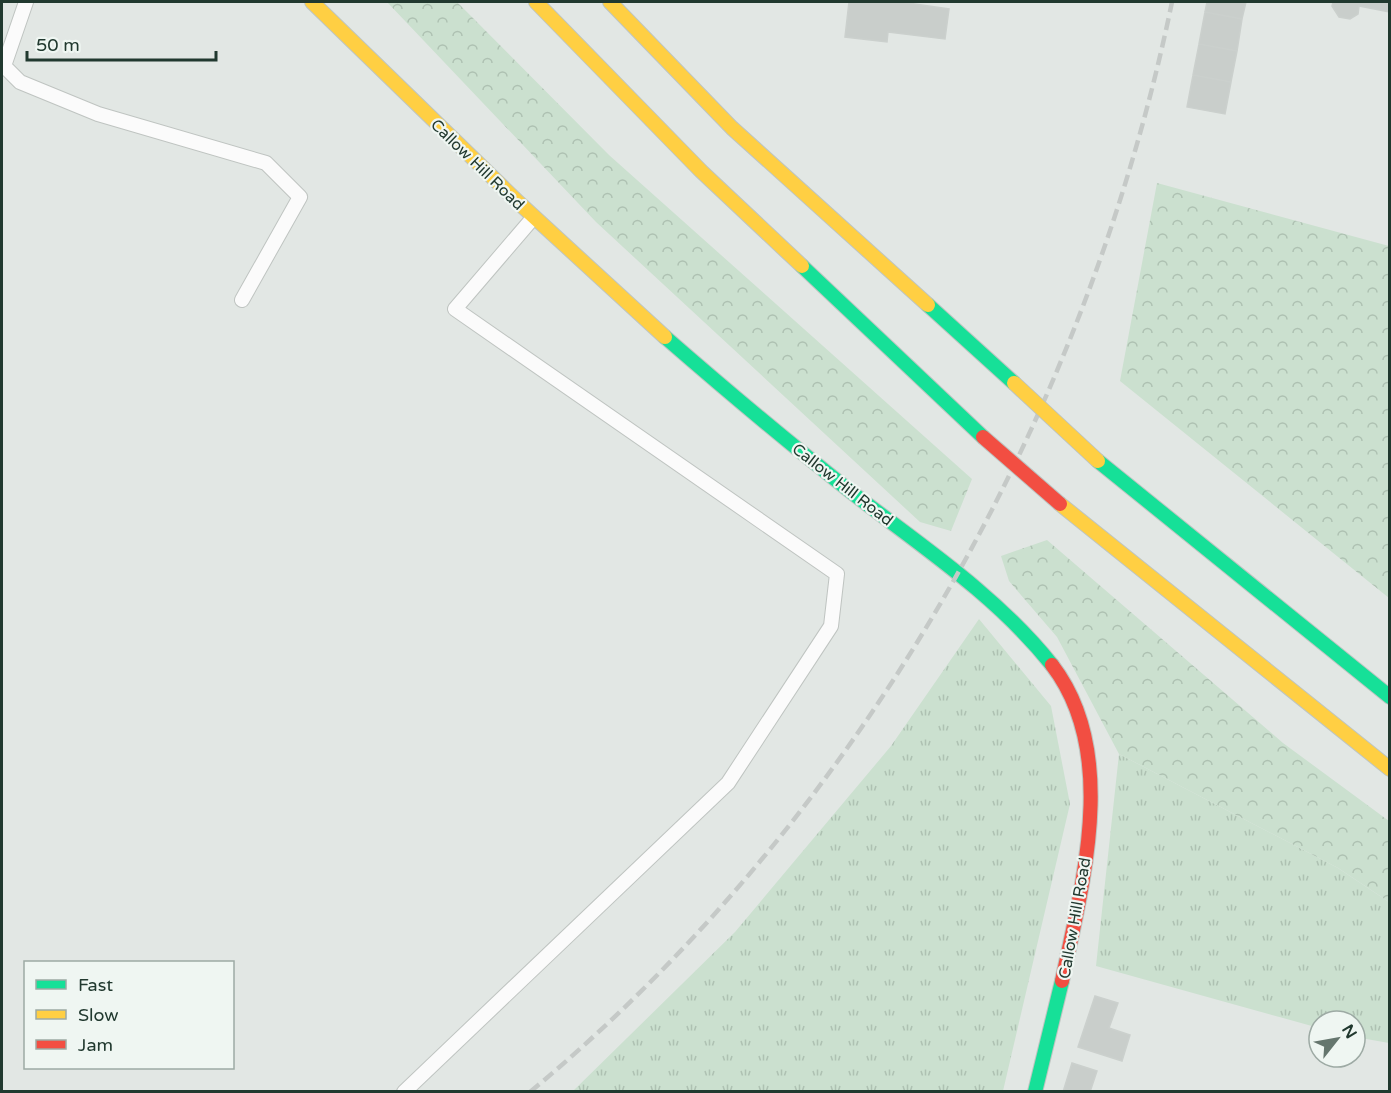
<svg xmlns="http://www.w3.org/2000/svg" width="1391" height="1093" font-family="'Varela Round',sans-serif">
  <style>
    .grass { fill: url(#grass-tufts) }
    .forest { fill: url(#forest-crowns) }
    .building { fill: #c9cecb; stroke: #cbd0cd; stroke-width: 1.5 }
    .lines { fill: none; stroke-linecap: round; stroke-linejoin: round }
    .lane-casing { stroke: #bfc4c1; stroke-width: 16 }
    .fast-casing { stroke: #bec5c1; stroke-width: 16 }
    .slow-casing { stroke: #bec5c1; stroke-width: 16 }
    .jam-casing { stroke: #bec5c1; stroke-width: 16 }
    .lane { stroke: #fbfbfb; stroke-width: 14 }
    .fast { stroke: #16e098; stroke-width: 14 }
    .slow { stroke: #ffcf43; stroke-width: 14 }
    .jam { stroke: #f24e42; stroke-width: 14 }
    .rail { stroke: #c5c9c7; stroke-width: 4.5; stroke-dasharray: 12 6; stroke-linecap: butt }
    .slow-bridge-casing { stroke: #bcc3c0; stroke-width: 16; stroke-linecap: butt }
    .jam-bridge-casing { stroke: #bcc3c0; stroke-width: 16; stroke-linecap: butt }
    .slow-bridge { stroke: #ffcf43; stroke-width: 14 }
    .jam-bridge { stroke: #f24e42; stroke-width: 14 }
    .labels { text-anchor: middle; stroke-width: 4.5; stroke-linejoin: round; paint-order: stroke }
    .street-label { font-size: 16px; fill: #21392f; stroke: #eff6f2 }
  </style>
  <defs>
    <pattern id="grass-tufts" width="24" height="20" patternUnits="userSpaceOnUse" patternTransform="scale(1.5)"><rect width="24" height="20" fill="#cbe0cf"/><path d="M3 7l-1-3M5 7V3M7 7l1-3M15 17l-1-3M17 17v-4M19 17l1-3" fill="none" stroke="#aec1b2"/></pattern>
    <pattern id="forest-crowns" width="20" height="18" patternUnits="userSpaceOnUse" patternTransform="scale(1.5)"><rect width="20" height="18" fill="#cbe0cf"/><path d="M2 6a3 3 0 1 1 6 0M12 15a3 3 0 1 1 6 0" fill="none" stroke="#aec1b2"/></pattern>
  </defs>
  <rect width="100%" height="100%" fill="#e2e7e4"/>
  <!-- grass -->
  <path class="grass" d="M979,619L1051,706L1070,804L1003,1091H573L735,932L891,746Z
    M1119,754L1338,868L1389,902V1043L1355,1037V1021H1319V1028L1096,966Z"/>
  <!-- forest -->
  <path class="forest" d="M387,2H457L609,155L972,479L951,531L920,522L596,222Z
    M1157,183L1389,246V598L1120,381Z
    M1047,540L1283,743L1389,821V902L1338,868L1119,754L1057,637L1009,581L1001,556Z"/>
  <!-- building -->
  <path class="building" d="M849,2H901L949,9L945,39L888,32L887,42L845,37Z
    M1207,2H1246L1242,19L1205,12Z
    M1333,2H1390V12L1359,6L1358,14L1350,19L1339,17L1332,6Z
    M1205,12L1242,19L1237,51L1199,44Z
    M1199,44L1237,51L1231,82L1193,75Z
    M1193,75L1231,82L1225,114L1187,107Z
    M1095,996L1118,1003L1109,1028L1130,1035L1122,1061L1078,1047Z
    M1072,1063L1097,1071L1090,1092H1063Z"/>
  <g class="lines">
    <!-- lane casing -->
    <g class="lane-casing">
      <path id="lane" d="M26,2L4,66L20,82L98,114L266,163L300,197L242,300
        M404,1092L728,783L831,626L837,574L455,309L533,218"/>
    </g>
    <!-- fast casing -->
    <g class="fast-casing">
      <path id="fast" d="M802,266L983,437
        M928,305L1014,383
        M665,337C727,391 790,444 855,495C923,547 998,597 1052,665
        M1098,461L1390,697
        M1035,1092L1062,981"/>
    </g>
    <!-- slow casing -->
    <g class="slow-casing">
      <path id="slow" d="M312,2L519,203L665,337
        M536,2L701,171L802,266
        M610,2L732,128L928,305
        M1060,504L1390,769"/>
    </g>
    <!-- jam casing -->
    <g class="jam-casing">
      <path id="jam" d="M1052,665C1119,752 1083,882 1062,981"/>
    </g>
    <!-- lane -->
    <use href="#lane" class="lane"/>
    <!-- fast -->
    <use href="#fast" class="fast"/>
    <!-- slow -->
    <use href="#slow" class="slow"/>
    <!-- jam -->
    <use href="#jam" class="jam"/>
    <!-- rail -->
    <path class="rail" d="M530,1092C859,819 1086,418 1172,2"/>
    <!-- slow-bridge casing -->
    <g class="slow-bridge-casing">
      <path id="slow-bridge" d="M1014,383L1098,461"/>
    </g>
    <!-- jam-bridge casing -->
    <g class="jam-bridge-casing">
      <path id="jam-bridge" d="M983,437L1060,504"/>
    </g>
    <!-- slow-bridge -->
    <use href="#slow-bridge" class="slow-bridge"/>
    <!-- jam-bridge -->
    <use href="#jam-bridge" class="jam-bridge"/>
  </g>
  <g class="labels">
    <!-- street labels -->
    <g class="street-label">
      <text transform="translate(478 164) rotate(44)" y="6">Callow Hill Road</text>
      <text transform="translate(843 484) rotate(38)" y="6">Callow Hill Road</text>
      <text transform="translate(1074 918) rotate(-80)" y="6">Callow Hill Road</text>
    </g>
  </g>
  <!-- border -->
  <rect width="1391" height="1093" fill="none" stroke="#21392f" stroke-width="6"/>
  <!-- legend -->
  <rect x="24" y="961" width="210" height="108" fill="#eff6f2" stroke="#9daaa4" stroke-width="1.5"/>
  <rect x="36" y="980" width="30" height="9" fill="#16e098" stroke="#9daaa4" stroke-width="1.5"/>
  <text x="78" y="991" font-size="18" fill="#21392f">Fast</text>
  <rect x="36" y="1010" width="30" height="9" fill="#ffcf43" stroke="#9daaa4" stroke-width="1.5"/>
  <text x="78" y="1021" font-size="18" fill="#21392f">Slow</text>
  <rect x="36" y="1040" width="30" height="9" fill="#f24e42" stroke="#9daaa4" stroke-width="1.5"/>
  <text x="78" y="1051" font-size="18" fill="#21392f">Jam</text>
  <!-- north arrow -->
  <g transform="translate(1337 1039) rotate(59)"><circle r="28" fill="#eff6f2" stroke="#9daaa4" stroke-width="1.5"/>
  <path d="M0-4.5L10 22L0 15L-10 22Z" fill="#65766e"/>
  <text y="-9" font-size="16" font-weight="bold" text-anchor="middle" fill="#21392f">N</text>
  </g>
  <!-- scale -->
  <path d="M27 51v9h189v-9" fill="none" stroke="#21392f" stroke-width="3"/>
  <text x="36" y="51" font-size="18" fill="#21392f" stroke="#eff6f2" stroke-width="4.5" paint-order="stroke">50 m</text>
</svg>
